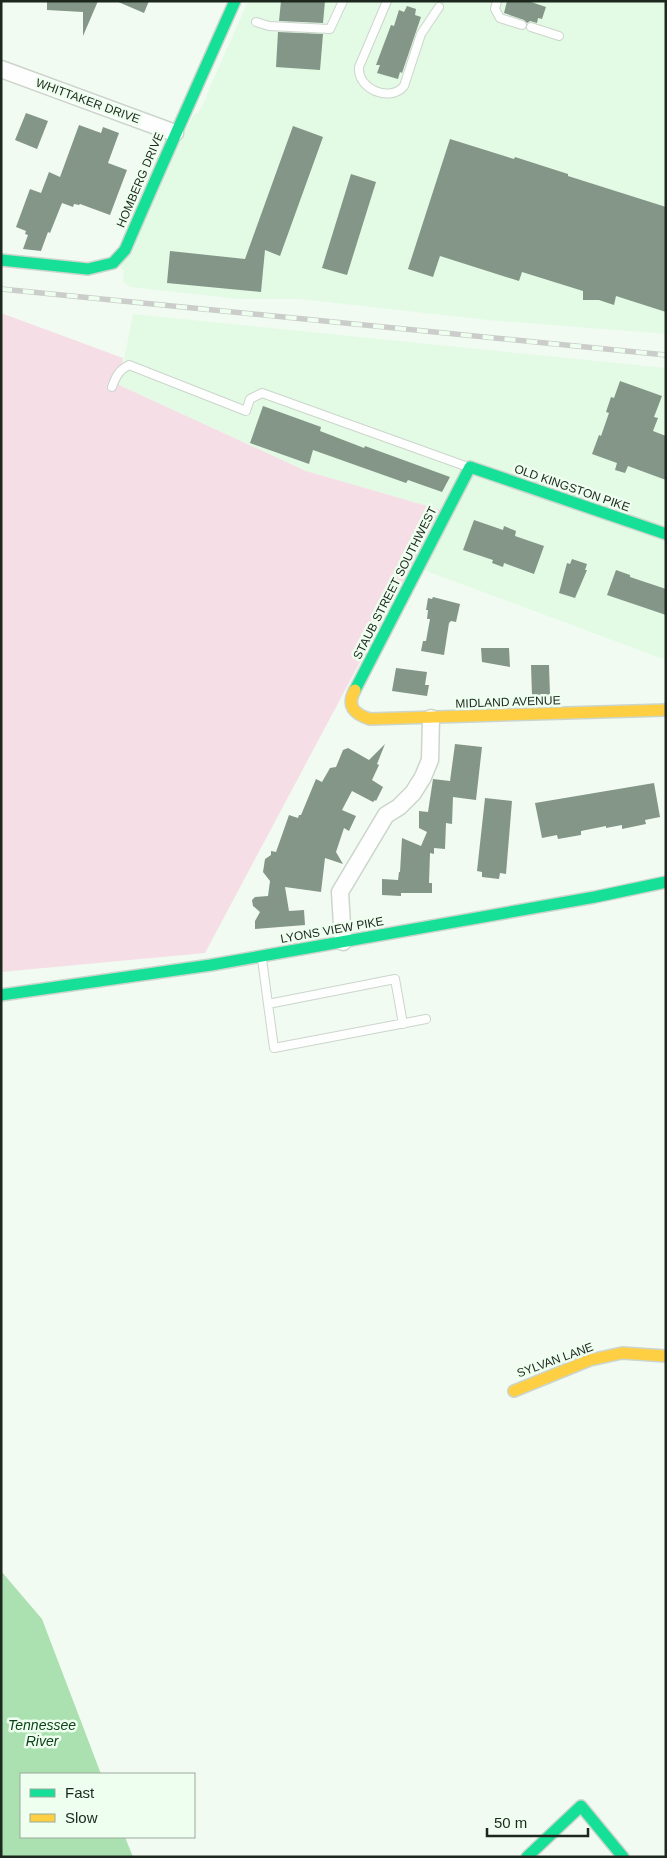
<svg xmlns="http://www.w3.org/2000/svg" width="667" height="1858" font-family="Helvetica,sans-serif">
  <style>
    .built { fill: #e3fae5 }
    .green { fill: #f6dee6 }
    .water { fill: #abe1b1 }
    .building { fill: #839687 }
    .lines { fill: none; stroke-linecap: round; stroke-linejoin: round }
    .lane-casing { stroke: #ccd5cc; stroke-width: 10 }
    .street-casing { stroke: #ccd5cc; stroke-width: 19 }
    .fast-casing { stroke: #ccd5cc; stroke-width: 14 }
    .slow-casing { stroke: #ccd5cc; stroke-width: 14 }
    .lane { stroke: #fdfefd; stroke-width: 8 }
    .street { stroke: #fdfefd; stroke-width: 16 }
    .fast { stroke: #16e098; stroke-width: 11 }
    .slow { stroke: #ffcf43; stroke-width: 11 }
    .rail-casing { stroke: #cacdca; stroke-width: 5.5 }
    .rail { stroke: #eeffef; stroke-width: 4; stroke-dasharray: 11; stroke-linecap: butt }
    .labels { text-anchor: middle; stroke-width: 5; stroke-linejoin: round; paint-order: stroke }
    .street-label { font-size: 12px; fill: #1c271d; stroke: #eeffef }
    .water-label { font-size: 14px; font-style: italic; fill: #0c4219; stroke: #eeffef }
  </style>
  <rect width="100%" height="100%" fill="#f2fbf2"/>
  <!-- built -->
  <path class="built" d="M248,1H666V334L488,320L300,299H238L130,287L123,281L124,271L120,267L194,114L198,113L207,97V94Z
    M133,314L666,368V660L429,572L413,562L441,510L306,471L119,385Z"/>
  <!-- green -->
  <path class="green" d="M1,313L123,358L119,385L306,471L441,510L205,953L1,972Z"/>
  <!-- water -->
  <path class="water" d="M1,1571L42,1619L101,1774H21V1837H125L133,1857H1Z"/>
  <!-- building -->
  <path class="building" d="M47,1H98L83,36V12L47,10Z
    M116,1H149L144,13Z
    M281,1H325L323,23L279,21Z
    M507,1H528L546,7L542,19L538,18L537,23L530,21L527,23L524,20L504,13Z
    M407,6L416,9L415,15L421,17L402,73L400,72L398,79L377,73L380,65H376L391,25L394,26L399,10L404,12Z
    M278,32L323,34L320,70L276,67Z
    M26,113L48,121L37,149L15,140Z
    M79,125L101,133L103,127L119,133L108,163L127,170L110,215L80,204L79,205L74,204L73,207L62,203L50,233L48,232L41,251L23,249L28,235L25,234L26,231L16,227L30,189L41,193L49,172L60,177Z
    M293,126L323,137L280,256L265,250L261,292L167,283L170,251L245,259Z
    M450,139L514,159L515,157L568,174V176L666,207V312L616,296L614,305L599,300H583V291L522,272L519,281L440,256L433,277L408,269Z
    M351,174L376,182L347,275L322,268Z
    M620,381L662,396L654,417L658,418L653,431L666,436V480L628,466L625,473L615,470L617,463L592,454L599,435L601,436L609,413L606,412L611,397L614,398Z
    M263,406L321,427L320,431L364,448L365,446L450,477L442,492L408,480L406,483L313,450L309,464L250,443Z
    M474,520L503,530L504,526L516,531L515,536L544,546L534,574L504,563L503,567L492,563L493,560L463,550Z
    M572,559L587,564L585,570H587L575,598L559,593L567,563L570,564Z
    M616,570L630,575V577L666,589V615L607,595Z
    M433,597L460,604L456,622L451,621L449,623L444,655L421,651L423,641H426L430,619H427L428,610H426L428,598L432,599Z
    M481,648H509L510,667L482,662Z
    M531,665H549L550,695L532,696Z
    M396,668L427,672L425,685H429L427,696L392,691Z
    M385,744L377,764L379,765L372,780L383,787L376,801L375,800L373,802L352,791L342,810L356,816L349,831L344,828L336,852L343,864L325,858L321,892L285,887L289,911L304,910L305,925L255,929V921L260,912L253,906L252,900L255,897L268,896L270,881L263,872L265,859L271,855V851L276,852L289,815L298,818L299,815H301L316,779L322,782L330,768L336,767L343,750L348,748L369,760Z
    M455,744L482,747L476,800L453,797L452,824L446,823L445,849L434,848V854L430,853L429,883H432V893H401V896L382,895V879L398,880L399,872H400L402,838L421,846L427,832L419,828V811L428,812L433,779L450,781Z
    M654,783L660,817L645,820L646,824L622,829V825L606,828V826L581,831V835L558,839L557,835L542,838L535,803Z
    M485,798L512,801L506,874L500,873L499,879L482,877V872L477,871Z"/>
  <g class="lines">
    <!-- lane casing -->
    <g class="lane-casing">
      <path id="lane" d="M387,1L359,67C357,89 390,103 404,86L421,34L439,7
        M497,1L495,9L500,18L522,25
        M256,22L269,26L330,29L343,1
        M531,27L559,36
        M112,387C116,376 119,370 129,365L246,411L250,399L262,393L468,467
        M262,959L268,1004
        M403,1024L395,979L268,1004L274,1048L426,1019"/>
    </g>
    <!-- street casing -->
    <g class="street-casing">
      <path id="street" d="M1,69L175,133
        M343,942L340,892L386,815L399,807L413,793L423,777L430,760L431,718"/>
    </g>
    <!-- fast casing -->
    <g class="fast-casing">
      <path id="fast" d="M1,260L88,269L113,263L125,250C161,166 198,84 235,1
        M355,690L470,467L666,534
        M1,995L211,965L595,897L666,882
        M527,1857L581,1806L623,1857"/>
    </g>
    <!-- slow casing -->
    <g class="slow-casing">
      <path id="slow" d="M355,690C346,706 354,714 370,719L666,710
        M514,1391L590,1360L622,1353L666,1356"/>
    </g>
    <!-- lane -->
    <use href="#lane" class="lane"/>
    <!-- street -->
    <use href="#street" class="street"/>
    <!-- fast -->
    <use href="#fast" class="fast"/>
    <!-- slow -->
    <use href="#slow" class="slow"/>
    <!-- rail casing -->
    <g class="rail-casing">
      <path id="rail" d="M1,289L666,355"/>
    </g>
    <!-- rail -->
    <use href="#rail" class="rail"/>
  </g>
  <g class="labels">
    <!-- street labels -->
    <g class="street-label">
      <text transform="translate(88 101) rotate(20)" y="4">WHITTAKER DRIVE</text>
      <text transform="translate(140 180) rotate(-67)" y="4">HOMBERG DRIVE</text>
      <text transform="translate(572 488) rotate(19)" y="4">OLD KINGSTON PIKE</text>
      <text transform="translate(395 583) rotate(-63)" y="4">STAUB STREET SOUTHWEST</text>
      <text transform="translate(508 702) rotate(-2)" y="4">MIDLAND AVENUE</text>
      <text transform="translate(332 930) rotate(-10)" y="4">LYONS VIEW PIKE</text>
      <text transform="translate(555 1360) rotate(-20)" y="4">SYLVAN LANE</text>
    </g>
    <!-- water labels -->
    <g class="water-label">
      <text x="42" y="1730">Tennessee<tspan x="42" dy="16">River</tspan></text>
    </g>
  </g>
  <!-- border -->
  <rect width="667" height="1858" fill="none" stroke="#1c271d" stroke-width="5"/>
  <!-- legend -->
  <rect x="20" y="1773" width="175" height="65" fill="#eeffef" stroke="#9aa99b"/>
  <rect x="30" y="1789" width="25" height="8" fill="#16e098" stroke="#9aa99b"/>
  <text x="65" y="1798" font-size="15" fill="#1c271d">Fast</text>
  <rect x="30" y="1814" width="25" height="8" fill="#ffcf43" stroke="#9aa99b"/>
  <text x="65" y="1823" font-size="15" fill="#1c271d">Slow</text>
  <!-- scale -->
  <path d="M487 1828v8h101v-8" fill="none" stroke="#1c271d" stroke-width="2.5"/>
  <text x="494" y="1828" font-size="15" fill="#1c271d" stroke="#eeffef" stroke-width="4" paint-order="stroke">50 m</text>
</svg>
